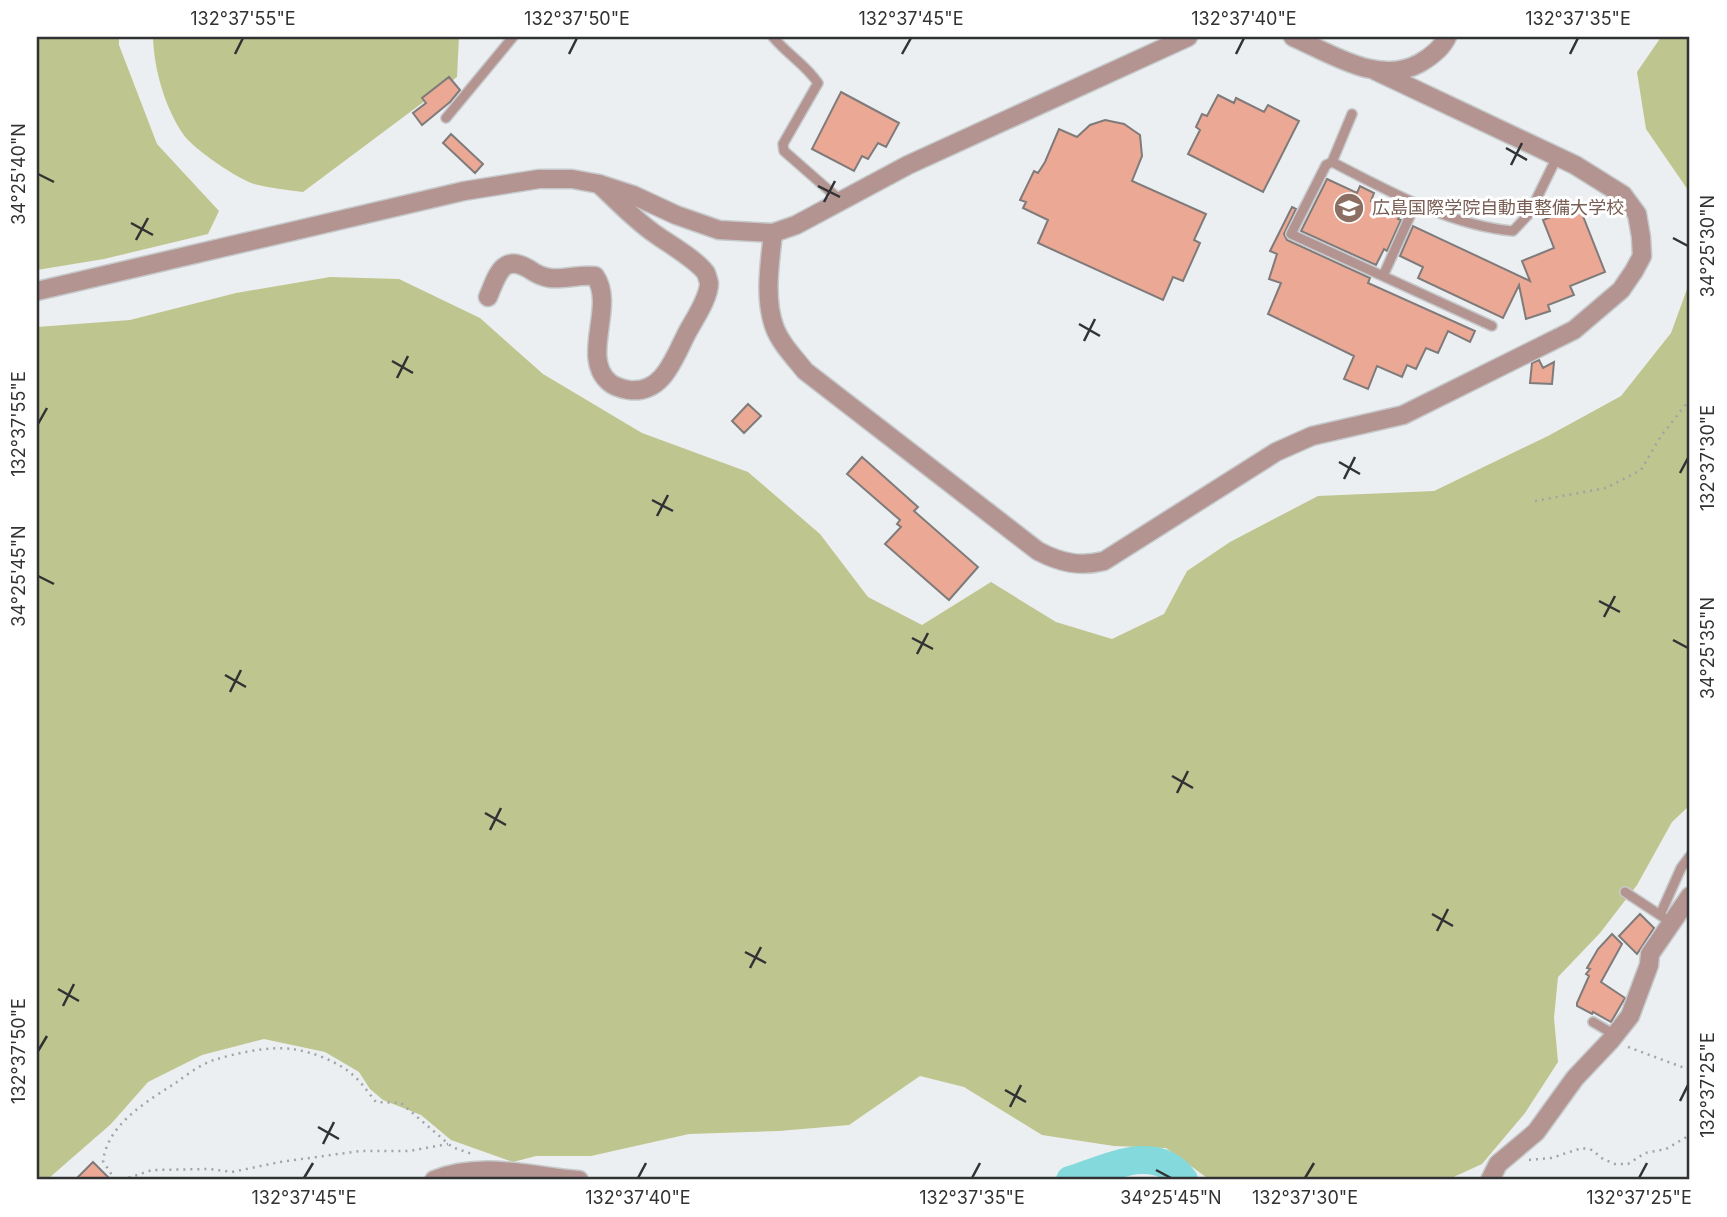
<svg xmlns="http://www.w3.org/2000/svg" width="1727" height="1217" font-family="Inter,'Noto Sans JP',sans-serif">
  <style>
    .green { fill: #bfc58e }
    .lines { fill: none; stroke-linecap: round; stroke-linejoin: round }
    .river { stroke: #83d9dc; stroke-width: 28 }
    .building { fill: #eba895; stroke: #7f7b7a; stroke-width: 2 }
    .service-casing { stroke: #c6c9cb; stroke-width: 12 }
    .minor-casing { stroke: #c6c9cb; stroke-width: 21 }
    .tertiary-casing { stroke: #c6c9cb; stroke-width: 21 }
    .path { stroke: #a1a4a6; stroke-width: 2.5; stroke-dasharray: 2 5; stroke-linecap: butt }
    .service { stroke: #b39490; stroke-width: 9 }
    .minor { stroke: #b39490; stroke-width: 18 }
    .tertiary { stroke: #b39490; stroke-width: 18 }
    .ticks { fill: none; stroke: #313233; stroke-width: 2.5 }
    .labels { text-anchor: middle; stroke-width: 6; stroke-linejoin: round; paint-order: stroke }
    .education-label { font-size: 18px; fill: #785e54; stroke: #fff; text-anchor: start }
    .neatline { fill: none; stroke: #313233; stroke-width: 2.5 }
    .ticks-label { font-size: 18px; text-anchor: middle; fill: #313233 }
  </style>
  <rect width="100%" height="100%" fill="#ebeff1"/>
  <!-- green -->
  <path class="green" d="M37,37H119V45L157,144L219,211L208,234L104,259L37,270Z
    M153,37H459L457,77L303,192C287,190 270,188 254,184C238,179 193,149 183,134C165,107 154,70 153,37Z
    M1661,37L1690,39V193L1646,129L1637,72Z
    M330,277L399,279L480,318L543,374L642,433L748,472L820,534L868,597L922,625L991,582L1056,622L1112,639L1164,614L1187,571L1230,542L1318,496L1434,491L1548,436L1621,396L1671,333L1690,281V805L1672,822L1637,885L1600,933L1558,977L1554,1018L1558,1062L1525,1113L1482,1164L1447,1180H1210L1166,1148L1114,1146L1042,1135L964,1087L920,1076L849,1125L779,1131L689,1134L591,1156H536L513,1162L451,1140L421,1115L383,1100L370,1089L359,1072L325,1052L264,1039L202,1055L148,1082L111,1124L49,1178V1180H37V327L130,320L236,293Z"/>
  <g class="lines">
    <!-- river -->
    <path class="river" d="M1070,1180C1106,1169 1156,1141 1184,1180"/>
  </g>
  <!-- building -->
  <path class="building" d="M449,77L460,90L450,102L422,125L413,113L426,103L422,98Z
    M841,92L899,123L886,147L878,143L868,159L862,156L854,171L812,149Z
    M1218,95L1234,103L1236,98L1264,112L1268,105L1299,121L1263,192L1188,154L1200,130L1196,127L1202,114L1207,116Z
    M1105,120L1124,124L1140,135L1142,156L1132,181L1206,214L1194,240L1200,243L1183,281L1173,277L1163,300L1038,243L1048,220L1023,208L1026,202L1020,200L1034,171L1038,173L1045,162L1059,129L1077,137L1090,125Z
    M451,134L483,164L475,173L443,143Z
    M1327,179L1357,193L1360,186L1374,193L1371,201L1400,215L1398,219L1401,220L1387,251L1384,249L1376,265L1301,231Z
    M1579,206L1605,272L1570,286L1574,295L1548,305L1550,311L1526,319L1519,285L1503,318L1418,278L1423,267L1400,256L1413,226L1530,281L1522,261L1554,248L1543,220Z
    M1292,207L1296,209L1284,234L1287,240L1370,278L1368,283L1475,331L1470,342L1448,331L1438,353L1426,348L1416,369L1407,365L1402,377L1377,366L1368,389L1344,379L1354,356L1268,314L1281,283L1269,279L1277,254L1270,251Z
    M1539,360L1543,368L1554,362L1552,384L1530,383L1532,363Z
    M748,404L761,416L744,433L732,421Z
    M862,457L918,507L914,511L978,567L949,600L885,544L901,527L897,524L900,520L847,474Z
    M1640,914L1654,928L1637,954L1619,936Z
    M1612,934L1622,944L1601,982L1625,998L1611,1022L1593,1012L1592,1014L1577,1006V1003L1589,976L1586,974L1590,969L1587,968L1598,949Z
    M93,1162L111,1180H75Z"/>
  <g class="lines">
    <!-- service casing -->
    <g class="service-casing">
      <path id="service" d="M773,37C787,54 806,65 818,83L783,144L784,151L840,200
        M446,118L513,37
        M1332,162L1352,114
        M1383,276L1415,205
        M1492,326L1291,234L1326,165L1332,162C1389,191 1448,225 1513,231L1529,214L1557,157
        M1625,892L1663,917
        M1660,915L1681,868L1690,856
        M1593,1022L1615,1035"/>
    </g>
    <!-- minor casing -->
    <g class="minor-casing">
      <path id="minor" d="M773,233C770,262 764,297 774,326C780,343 794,357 805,371L1038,551C1061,563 1080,567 1104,561L1276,452L1312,436L1403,415L1574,330L1621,290L1634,271L1642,256L1641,237L1637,214L1623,195L1575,165L1376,71
        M488,297C497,276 502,253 529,269C536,274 542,277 550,278C565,280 579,274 595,276C616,306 580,357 609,382C613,386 623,389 629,390C664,394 674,357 688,331C695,318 709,298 709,283C709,282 706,273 706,273C695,258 665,242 651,231C632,217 616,200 599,184
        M434,1180C481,1161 531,1176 579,1180
        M1490,1180L1498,1164L1536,1132L1575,1078L1611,1040L1630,1016L1649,965L1650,954L1690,896"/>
    </g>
    <!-- tertiary casing -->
    <g class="tertiary-casing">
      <path id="tertiary" d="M1293,37C1332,54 1379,86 1420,63C1432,56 1442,48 1447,37
        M37,291L464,191L539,179H572L599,184L633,195L676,215L719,230L773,233L796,225L908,165L1188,37"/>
    </g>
    <!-- path -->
    <path class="path" d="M1535,501L1606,488L1641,470L1661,436L1690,399
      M1628,1047L1690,1070
      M1529,1160L1551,1158L1582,1148L1592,1150L1603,1159L1615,1164H1628L1645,1153L1666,1149L1690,1135
      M115,1180L103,1161C108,1123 148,1101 177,1082C188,1074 201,1064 214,1060C237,1053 268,1046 292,1049C313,1052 340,1062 355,1077C363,1084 369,1094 376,1102L401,1103L452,1147L472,1154
      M122,1180L152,1170L210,1169L232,1172L280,1162L360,1151H409L448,1144"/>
    <!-- service -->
    <use href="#service" class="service"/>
    <!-- minor -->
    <use href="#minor" class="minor"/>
    <!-- tertiary -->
    <use href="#tertiary" class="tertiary"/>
  </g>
  <!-- ticks -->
  <path class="ticks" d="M235,54L243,38M569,54L577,38M902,54L911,38M1236,54L1244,38M1570,54L1578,38M1506,148L1527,160M1511,165L1522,143M38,174L54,182M818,186L840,197M824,202L835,181M131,223L153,235M1673,238L1688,246M136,240L148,218M1079,324L1100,336M1084,341L1095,319M392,361L413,373M397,378L408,356M38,424L47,408M1339,462L1360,474M1680,473L1688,458M1344,479L1355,457M652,500L673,511M657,516L668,495M38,576L54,584M1599,601L1620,612M1604,617L1615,596M912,638L933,649M1673,640L1688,648M917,654L928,633M225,675L246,687M230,692L241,670M1172,776L1193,788M1177,793L1188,771M485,813L506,825M490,830L501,808M1432,914L1453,926M1437,931L1448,909M745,952L766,963M750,968L761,947M58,989L79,1001M63,1006L74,984M38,1051L47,1036M1005,1090L1026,1102M1680,1101L1688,1085M1010,1107L1021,1085M318,1127L339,1139M323,1144L334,1122M1156,1170L1171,1178M304,1178L313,1163M638,1178L646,1163M972,1178L980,1163M1305,1178L1314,1163M1639,1178L1647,1163"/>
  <!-- icons -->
  <defs>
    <g id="university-disc" transform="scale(1.575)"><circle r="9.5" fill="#8d6e63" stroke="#fff"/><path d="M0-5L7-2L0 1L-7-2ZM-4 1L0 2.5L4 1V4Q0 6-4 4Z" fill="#fff"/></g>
  </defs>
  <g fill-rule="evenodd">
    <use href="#university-disc" x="1349" y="208"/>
  </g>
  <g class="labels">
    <!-- education labels -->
    <g class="education-label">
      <text x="1372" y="214">広島国際学院自動車整備大学校</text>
    </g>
  </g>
  <!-- border -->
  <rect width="1727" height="1217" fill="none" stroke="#ffffff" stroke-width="77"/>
  <rect x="38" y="38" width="1650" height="1140" class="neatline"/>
  <g class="ticks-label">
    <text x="243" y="25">132°37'55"E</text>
    <text x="577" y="25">132°37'50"E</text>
    <text x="911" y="25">132°37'45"E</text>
    <text x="1244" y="25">132°37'40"E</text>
    <text x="1578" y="25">132°37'35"E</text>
    <text transform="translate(19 174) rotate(-90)" y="6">34°25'40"N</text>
    <text transform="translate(1708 246) rotate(-90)" y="6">34°25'30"N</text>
    <text transform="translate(19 424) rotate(-90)" y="6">132°37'55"E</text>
    <text transform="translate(1708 458) rotate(-90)" y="6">132°37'30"E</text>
    <text transform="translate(19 576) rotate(-90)" y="6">34°25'45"N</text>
    <text transform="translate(1708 648) rotate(-90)" y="6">34°25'35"N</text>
    <text transform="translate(19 1051) rotate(-90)" y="6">132°37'50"E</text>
    <text transform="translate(1708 1085) rotate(-90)" y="6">132°37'25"E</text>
    <text x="304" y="1204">132°37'45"E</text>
    <text x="638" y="1204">132°37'40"E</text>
    <text x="972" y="1204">132°37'35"E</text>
    <text x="1171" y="1204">34°25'45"N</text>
    <text x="1305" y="1204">132°37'30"E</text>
    <text x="1639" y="1204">132°37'25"E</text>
  </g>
</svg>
